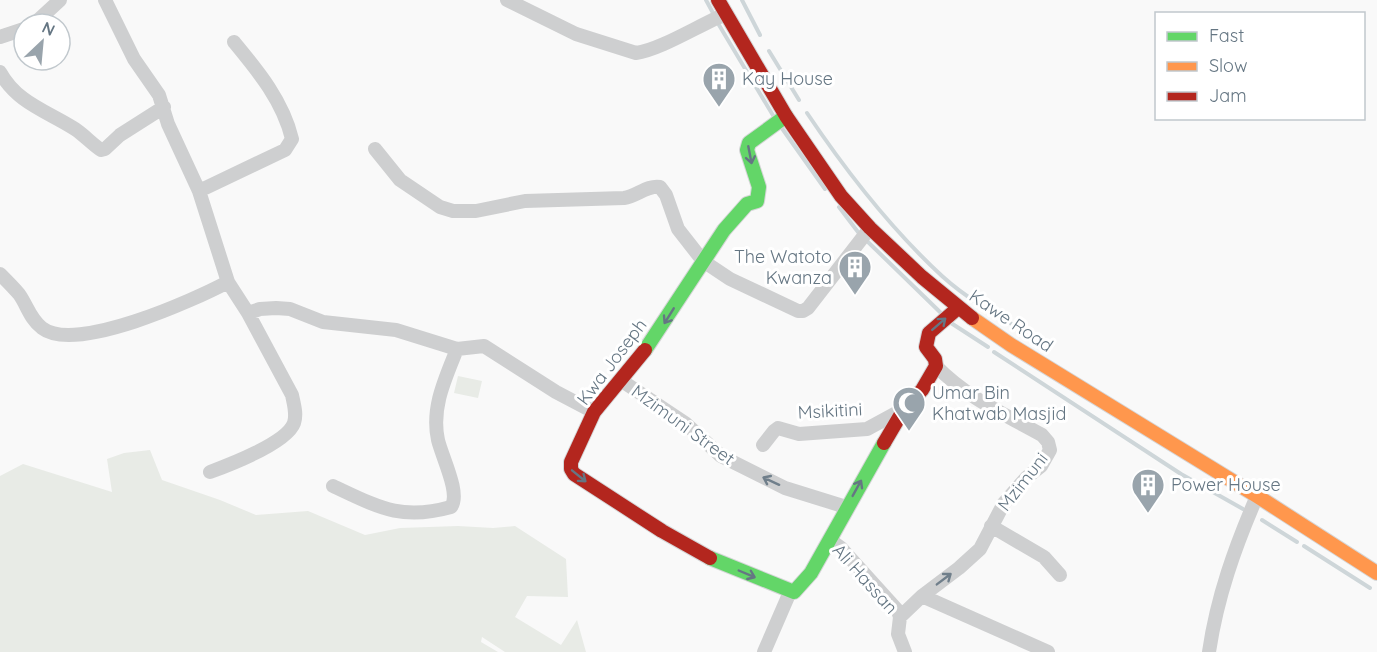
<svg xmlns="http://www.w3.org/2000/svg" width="1377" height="652" font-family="Quicksand,sans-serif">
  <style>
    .green { fill: #e8ebe6 }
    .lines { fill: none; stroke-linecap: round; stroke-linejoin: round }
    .stream { stroke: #ced6d9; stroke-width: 4 }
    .fast-casing { stroke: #d5d6d7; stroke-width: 16 }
    .slow-casing { stroke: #d5d6d7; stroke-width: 16 }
    .jam-casing { stroke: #d5d6d7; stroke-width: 16 }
    .street { stroke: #cecfd0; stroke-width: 14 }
    .fast { stroke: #63d668; stroke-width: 14 }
    .slow { stroke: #ff974d; stroke-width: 14 }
    .jam { stroke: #b3261e; stroke-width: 14 }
    .oneway { stroke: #657683 }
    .oneway2 { stroke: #707f8b }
    .labels { text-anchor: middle; stroke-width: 6; stroke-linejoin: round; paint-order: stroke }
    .poi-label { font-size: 18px; fill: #657683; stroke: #fff; text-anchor: start }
    .street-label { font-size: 18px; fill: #657683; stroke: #fff }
  </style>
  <rect width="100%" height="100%" fill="#f9f9f9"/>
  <!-- green -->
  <path class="green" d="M458,376L482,381L478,398L454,393Z
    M150,450L162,480L220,500L256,515L308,511L365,535L400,528L458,526L493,528L515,526L566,559L568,597L527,596L515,617L561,645L577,620L586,652H505L482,637L481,642L498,652H0V476L23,464L112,492L107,459L124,453Z"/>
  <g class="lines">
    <!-- stream -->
    <path class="stream" d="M706,0L713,13
      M742,0L760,35
      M719,25L774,117
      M769,51L799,100
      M807,113C846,171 890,228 942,276C965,297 994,314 1022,330
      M781,127L825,189
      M839,207L858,232
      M867,241L942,314
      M951,323L988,347
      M994,352L1181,474L1243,509
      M1262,520L1297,542
      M1304,546L1370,588"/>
    <!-- fast casing -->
    <g class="fast-casing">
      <path id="fast" d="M645,350L724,230L747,204L757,201L759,187L747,150L749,143L786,116
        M710,558L794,592L811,573L884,443"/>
    </g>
    <!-- slow casing -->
    <g class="slow-casing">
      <path id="slow" d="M972,318L1011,345L1257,496L1377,573"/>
    </g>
    <!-- jam casing -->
    <g class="jam-casing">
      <path id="jam" d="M718,0L786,116L841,196L870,228L922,277L972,318
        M645,350L594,412L571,462V469L574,474L662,531L710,558
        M884,443L904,409L922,390L936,366L935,359L926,347L929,333L958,308"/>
    </g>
    <!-- street -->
    <path class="street" d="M105,0L134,59L159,95L168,124L199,191L228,282L248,313L292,395C294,405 297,414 294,423C287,443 229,465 210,472
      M507,0L576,34L636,53C660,50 701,24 726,14
      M34,24L60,0
      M0,37L24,29
      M0,72C17,103 47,111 75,129C84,135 92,144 101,150L105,149L120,135L164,107
      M375,149L400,180L440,207L453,211H476L525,201L624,198C637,196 647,185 660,187L666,195L678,229L703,261L730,279L798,311H803L808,308L870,228
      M199,191L285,150L292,139C283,101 258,71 234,42
      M0,274C6,280 13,287 19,294C27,305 30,319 42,328C75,354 194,300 228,282
      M248,313L260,309L276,308L290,309L323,322L396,330L457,349L484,346L556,392L594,412
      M622,381L685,423L721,456L785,488L846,507
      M763,445L774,431L778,428L799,434L867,429L902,410
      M333,486C378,507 401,521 451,507C461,494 442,457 438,440C431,408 445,379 457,349
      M991,526L1044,557L1060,575
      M830,540L841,548L898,611L900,617L898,634L905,652
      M922,596L1048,652
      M900,617L922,596L959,568L980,549L1004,503L1026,478L1041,466L1050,450L1048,442L1042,435C1004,414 966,397 936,366
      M764,652L790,592
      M1209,652C1217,597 1235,547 1257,496"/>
    <!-- fast -->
    <use href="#fast" class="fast"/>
    <!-- slow -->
    <use href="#slow" class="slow"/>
    <!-- jam -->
    <use href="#jam" class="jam"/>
  </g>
  <!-- one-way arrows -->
  <defs><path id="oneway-shaft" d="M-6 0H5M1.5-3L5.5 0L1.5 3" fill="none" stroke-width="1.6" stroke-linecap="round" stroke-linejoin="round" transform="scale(1.5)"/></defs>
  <g class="oneway">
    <use href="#oneway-shaft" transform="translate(750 155) rotate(79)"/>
    <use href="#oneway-shaft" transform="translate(669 316) rotate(122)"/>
    <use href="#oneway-shaft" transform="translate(939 324) rotate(-41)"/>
    <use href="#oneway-shaft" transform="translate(579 476) rotate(39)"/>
    <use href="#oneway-shaft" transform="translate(857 488) rotate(-61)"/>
    <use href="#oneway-shaft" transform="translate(747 574) rotate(23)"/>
  </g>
  <g class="oneway2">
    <use href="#oneway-shaft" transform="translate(771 481) rotate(-155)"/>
    <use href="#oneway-shaft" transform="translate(944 579) rotate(-37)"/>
  </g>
  <!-- icons -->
  <defs>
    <g id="building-pin" transform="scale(1.725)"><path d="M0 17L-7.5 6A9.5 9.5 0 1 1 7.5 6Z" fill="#99a4ac" stroke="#fff"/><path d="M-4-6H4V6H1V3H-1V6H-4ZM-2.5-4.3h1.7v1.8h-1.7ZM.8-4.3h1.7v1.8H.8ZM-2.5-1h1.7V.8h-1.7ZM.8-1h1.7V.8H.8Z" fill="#fff"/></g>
    <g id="mosque-pin" transform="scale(1.725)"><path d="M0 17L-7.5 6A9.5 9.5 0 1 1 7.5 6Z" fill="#99a4ac" stroke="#fff"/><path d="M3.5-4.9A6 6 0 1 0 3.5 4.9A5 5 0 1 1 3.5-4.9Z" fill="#fff"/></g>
  </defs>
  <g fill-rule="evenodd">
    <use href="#building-pin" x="719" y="79"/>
    <use href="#building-pin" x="855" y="267"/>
    <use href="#mosque-pin" x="909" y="403"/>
    <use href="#building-pin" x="1148" y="485"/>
  </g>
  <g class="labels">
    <!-- poi labels -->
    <g class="poi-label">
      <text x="742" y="85">Kay House</text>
      <text x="832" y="263" text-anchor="end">The Watoto<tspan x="832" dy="21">Kwanza</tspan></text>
      <text x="932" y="399">Umar Bin<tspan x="932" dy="21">Khatwab Masjid</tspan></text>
      <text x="1171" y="491">Power House</text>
    </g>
    <!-- street labels -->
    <g class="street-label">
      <text transform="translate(1011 321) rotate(34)" y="6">Kawe Road</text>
      <text transform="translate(612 362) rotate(-53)" y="6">Kwa Joseph</text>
      <text transform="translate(830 411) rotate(-3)" y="6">Msikitini</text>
      <text transform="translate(683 425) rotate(36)" y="6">Mzimuni Street</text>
      <text transform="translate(1023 482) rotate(-52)" y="6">Mzimuni</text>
      <text transform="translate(865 579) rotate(48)" y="6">Ali Hassan</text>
    </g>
  </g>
  <!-- legend -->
  <rect x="1155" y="12" width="210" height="108" fill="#ffffff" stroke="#c1c8cd" stroke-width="1.5"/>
  <rect x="1167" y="32" width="30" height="9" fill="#63d668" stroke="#c1c8cd" stroke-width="1.5"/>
  <text x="1209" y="42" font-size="18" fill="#657683">Fast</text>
  <rect x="1167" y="62" width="30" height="9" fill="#ff974d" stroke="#c1c8cd" stroke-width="1.5"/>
  <text x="1209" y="72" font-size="18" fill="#657683">Slow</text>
  <rect x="1167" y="92" width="30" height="9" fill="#b3261e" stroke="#c1c8cd" stroke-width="1.5"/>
  <text x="1209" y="102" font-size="18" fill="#657683">Jam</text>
  <!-- north arrow -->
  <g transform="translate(42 42) rotate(26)"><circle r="28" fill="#ffffff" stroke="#c1c8cd" stroke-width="1.5"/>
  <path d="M0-4.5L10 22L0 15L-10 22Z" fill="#99a4ac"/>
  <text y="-9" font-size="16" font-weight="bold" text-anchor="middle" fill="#657683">N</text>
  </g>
</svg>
